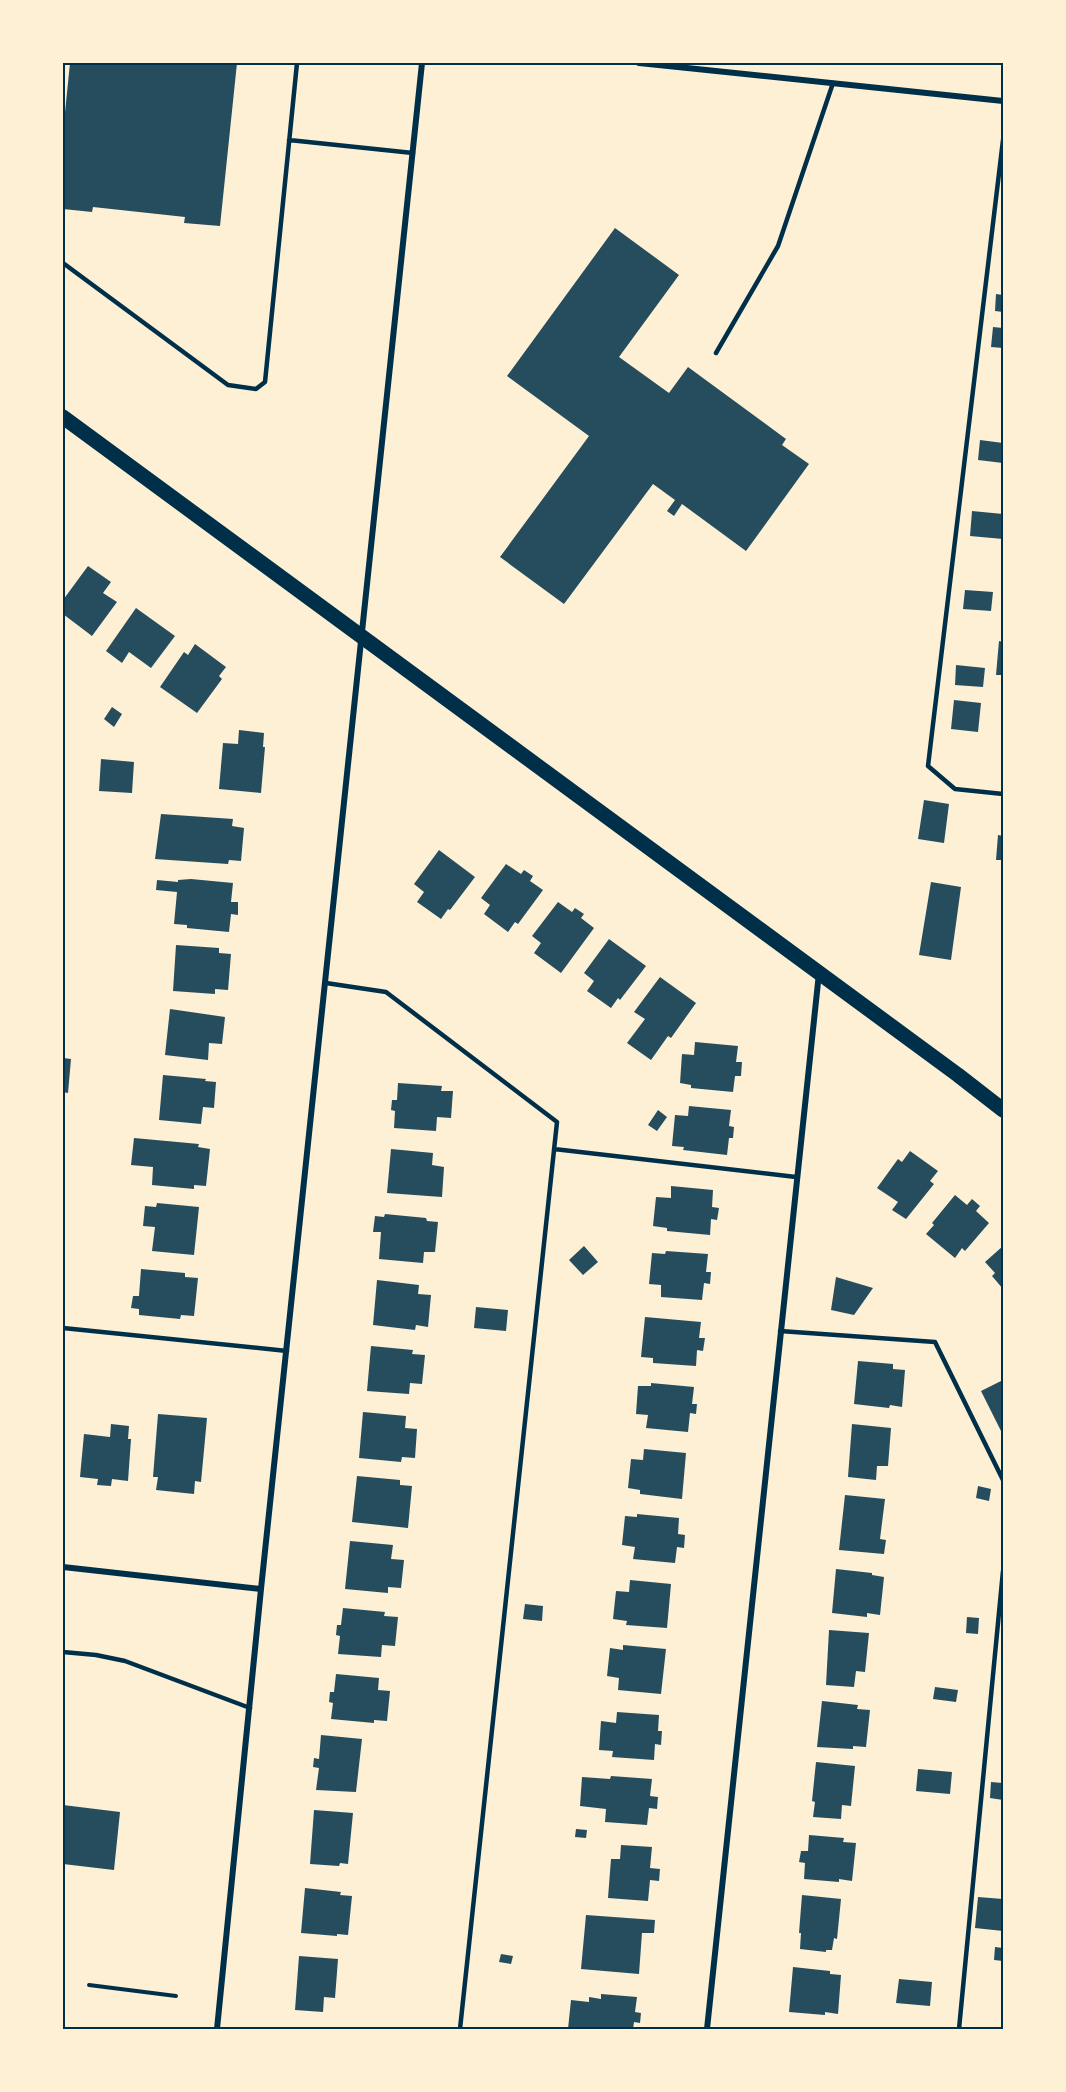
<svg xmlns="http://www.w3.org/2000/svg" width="1066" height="2092" font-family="'Source Sans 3',sans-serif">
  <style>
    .building { fill: #264d5e }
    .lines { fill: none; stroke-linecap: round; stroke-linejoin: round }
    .path { stroke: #003049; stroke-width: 4 }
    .service { stroke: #003049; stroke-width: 4.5 }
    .minor { stroke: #003049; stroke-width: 6 }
    .primary { stroke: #003049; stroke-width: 15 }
    .neatline { fill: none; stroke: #003049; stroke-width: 2 }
  </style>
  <rect width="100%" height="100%" fill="#fdf0d5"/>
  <!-- building -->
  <path class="building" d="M70,63H237L220,226L184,223L185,217L93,207L92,212L63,209V132Z
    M615,228L679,275L619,357L669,393L688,367L786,439L782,445L809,464L746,551L682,504L674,516L667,511L675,500L653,484L564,604L500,557L589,436L507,376Z
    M996,294L1003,295V312L995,311Z
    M993,327L1003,328V348L991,347Z
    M980,440L1003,443V463L978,460Z
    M972,511L1003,514V539L970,536Z
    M88,566L111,582L103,593L117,602L92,636L63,614V600Z
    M965,590L993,592L991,611L963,609Z
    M136,608L175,636L151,668L129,652L122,663L106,651Z
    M999,641L1003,642V675H996Z
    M195,644L226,667L219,676L222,679L197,713L160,687L184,652L188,655Z
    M956,665L985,668L983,687L955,685Z
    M954,700L981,703L978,732L951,729Z
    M112,707L122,714L114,727L104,719Z
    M239,730L264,733L263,747H265L261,793L219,789L223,743L238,744Z
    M101,759L134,762L132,793L99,791Z
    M924,800L949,804L944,843L918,839Z
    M161,814L233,819L232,826L244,828L241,861L229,860L228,864L155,859Z
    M998,835L1003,836V860H996Z
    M439,850L475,877L450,910L448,909L441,919L417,902L424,892L414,884Z
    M506,864L521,874L524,870L533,876L530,881L543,890L518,924L515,922L508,932L484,914L490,905L481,898Z
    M191,879L233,883L231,902H238V915L231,914L229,932L187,928V925L174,924L177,892L156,890L157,880L178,882V880Z
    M931,882L961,887L951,960L919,955Z
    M558,902L572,912L575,908L584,914L581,918L594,928L561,973L534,953L541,943L532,936Z
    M609,939L646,966L620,1000L618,998L611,1008L587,991L594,981L584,973Z
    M176,945L219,948V953L231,954L228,990L215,989V994L173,991Z
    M660,977L696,1003L671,1038L668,1036L651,1060L627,1043L645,1019L634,1012Z
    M170,1009L225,1017L222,1044L209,1043L208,1060L165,1055Z
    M695,1042L738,1046L736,1062H742L741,1076H735L733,1092L691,1088V1085L680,1083L682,1054L694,1055Z
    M63,1058L71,1059L68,1093L63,1092Z
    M163,1075L206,1079L205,1081L216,1082L214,1108L203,1107L201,1124L159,1120Z
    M398,1083L442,1086L441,1091H453L451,1118L437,1117L436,1131L394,1128L395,1111L391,1110L392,1100H397Z
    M689,1106L731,1110L729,1126L734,1127L733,1138H729L727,1155L683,1150L684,1147L672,1146L675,1115L688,1116Z
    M658,1110L667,1117L657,1131L648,1125Z
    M134,1138L199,1144L198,1147L210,1149L206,1186L194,1185V1189L152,1185L153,1167L131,1165Z
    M391,1149L433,1153L432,1165L444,1167L442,1197L387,1193Z
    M910,1151L938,1171L930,1181L934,1184L906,1219L892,1210L898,1202L877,1188L898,1159L902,1162Z
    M671,1186L713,1190L712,1207L719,1208L717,1220L711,1219L710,1235L667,1231V1228L653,1226L656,1197L671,1198Z
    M955,1195L967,1205L972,1199L980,1206L976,1211L989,1223L965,1251L962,1248L955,1258L926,1234L934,1225L932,1223Z
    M157,1203L199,1207L194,1255L152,1251L155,1227L143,1226L145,1206L156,1207Z
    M385,1214L426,1218L427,1221L438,1222L435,1252H424L423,1263L379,1259L381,1232H373L375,1216L384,1217Z
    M584,1246L598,1262L583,1275L569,1260Z
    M1003,1246V1289L992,1276L995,1273L985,1262Z
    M666,1251L708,1254L706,1272H711L710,1284L704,1283L702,1300L661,1297V1285L649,1284L652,1253L665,1254Z
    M141,1269L185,1273V1277L198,1278L194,1316L181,1315L180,1319L139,1315V1309L131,1308L133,1296H139Z
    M836,1277L873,1288L854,1315L831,1310Z
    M377,1280L419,1285L418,1294L431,1295L428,1327L416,1325L415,1330L373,1325Z
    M476,1307L508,1310L506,1331L474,1328Z
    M645,1317L701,1322L699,1338H705L703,1351L697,1350L696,1366L653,1363V1358L641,1357Z
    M371,1346L413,1350L412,1354L425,1355L422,1384L410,1383L409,1394L367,1391Z
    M858,1361L893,1364V1369L905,1370L902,1407L890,1405L889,1408L854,1404Z
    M1003,1380V1435L981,1391Z
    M651,1383L694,1387L692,1404H697L696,1414L690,1413L688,1432L646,1428L648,1415L636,1414L638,1386H651Z
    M363,1412L406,1416L405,1428L417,1429L415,1458L402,1457L401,1462L359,1458Z
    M158,1414L207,1418L201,1482L195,1481L194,1494L156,1490L158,1477H153Z
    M111,1424L129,1426L128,1439H131L128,1481L112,1479L111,1486L97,1485L98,1479L80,1477L84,1434L110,1437Z
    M852,1424L891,1428L888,1466H877L876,1480L848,1477Z
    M644,1449L686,1453L682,1499L640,1494V1490L628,1488L631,1459L643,1460Z
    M357,1476L400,1480V1485L412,1486L408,1528L352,1522Z
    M978,1486L991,1489L989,1501L976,1498Z
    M845,1495L885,1499L880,1539L886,1540L884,1554L839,1550Z
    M637,1514L679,1518L678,1534L685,1535L684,1548L677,1547L675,1563L633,1559L635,1547L622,1545L625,1516L637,1517Z
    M350,1541L393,1545L391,1559L404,1560L401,1588L388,1587V1593L345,1589Z
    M836,1569L872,1573V1575L884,1577L880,1615L867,1613V1617L832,1613Z
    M630,1580L671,1584L667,1628L626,1625L627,1621L613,1619L616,1591L629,1592Z
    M525,1604L543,1606L542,1621L523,1619Z
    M343,1608L385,1612L384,1616L398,1617L395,1646L382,1645L381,1657L338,1654L340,1636L336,1635L337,1625H341Z
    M967,1617L979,1618L978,1634L966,1633Z
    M829,1630L869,1633L865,1672L856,1671L854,1687L826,1685Z
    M623,1645L666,1649L661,1694L618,1690L619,1678L607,1676L610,1648L623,1650Z
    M336,1674L379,1678L378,1690L390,1691L387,1721L374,1720V1723L331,1719L333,1703L329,1702L330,1692H334Z
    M935,1687L958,1690L956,1702L933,1699Z
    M822,1701L858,1705L857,1709L870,1710L866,1747L853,1746V1749L817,1747Z
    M617,1712L659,1715L658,1731H662L661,1745L655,1744L654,1760L612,1757L613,1751L599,1750L601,1721L616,1723Z
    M321,1735L362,1739L356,1792L316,1790L319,1768L313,1767L314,1758L319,1759Z
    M816,1762L855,1766L851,1806L842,1805L841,1819L813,1817L815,1802L812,1801Z
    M918,1769L952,1772L950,1794L916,1791Z
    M611,1776L652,1779L650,1796L658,1797L657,1809L649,1808L647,1825L605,1822L606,1809L580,1806L582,1777L610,1779Z
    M991,1782L1003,1783V1800L990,1798Z
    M63,1805L120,1812L114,1870L63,1864Z
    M314,1810L353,1813L348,1864L340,1863L339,1866L310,1864Z
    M576,1829L587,1830L586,1838L575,1837Z
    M809,1835L844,1838L843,1842L856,1843L852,1881L839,1879V1882L804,1879L805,1863L799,1862L801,1851H808Z
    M621,1845L652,1847L650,1868L660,1869L659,1881L650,1880L648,1901L608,1898L611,1859H620Z
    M305,1888L341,1892L340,1895L352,1896L348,1935L337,1934V1936L301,1933Z
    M802,1895L841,1899L837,1939L834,1938L832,1950H826V1952L800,1949L801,1933H799Z
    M978,1897L1003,1899V1931L975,1928Z
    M586,1915L655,1920L654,1933H642L639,1974L581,1969Z
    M995,1947L1003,1948V1961L994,1960Z
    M501,1954L513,1956L511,1964L499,1962Z
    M299,1956L338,1959L335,1998L324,1997L323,2012L295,2010Z
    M793,1967L830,1971V1974L841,1975L838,2014L825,2012V2015L789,2012Z
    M899,1979L932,1982L930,2006L896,2003Z
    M601,1994L637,1997L635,2012L641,2013L640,2023L634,2022L633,2029H568L571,2000L589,2002V1997L601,1999Z"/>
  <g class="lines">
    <!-- path -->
    <path class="path" d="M89,1985L176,1996"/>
    <!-- service -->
    <path class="service" d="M289,140L413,153
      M1003,140L928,766L955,789L1003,794
      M63,263L228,385L256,389L265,382L297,63
      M716,353L778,246L833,83
      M326,983L386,992L557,1122L460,2029
      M554,1149L796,1177
      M63,1328L287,1351
      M780,1331L935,1342L1003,1480
      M63,1652L96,1655L125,1661L250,1708
      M959,2029L1003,1571"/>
    <!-- minor -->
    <path class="minor" d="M639,63L1003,101
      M63,1567L261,1589
      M217,2029L261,1589L422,63
      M707,2029L819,973"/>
    <!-- primary -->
    <path class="primary" d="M63,417L958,1075L1003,1110"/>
  </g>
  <!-- border -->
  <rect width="1066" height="2092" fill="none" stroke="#fdf0d5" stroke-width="129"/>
  <rect x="64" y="64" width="938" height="1964" class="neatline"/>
</svg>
